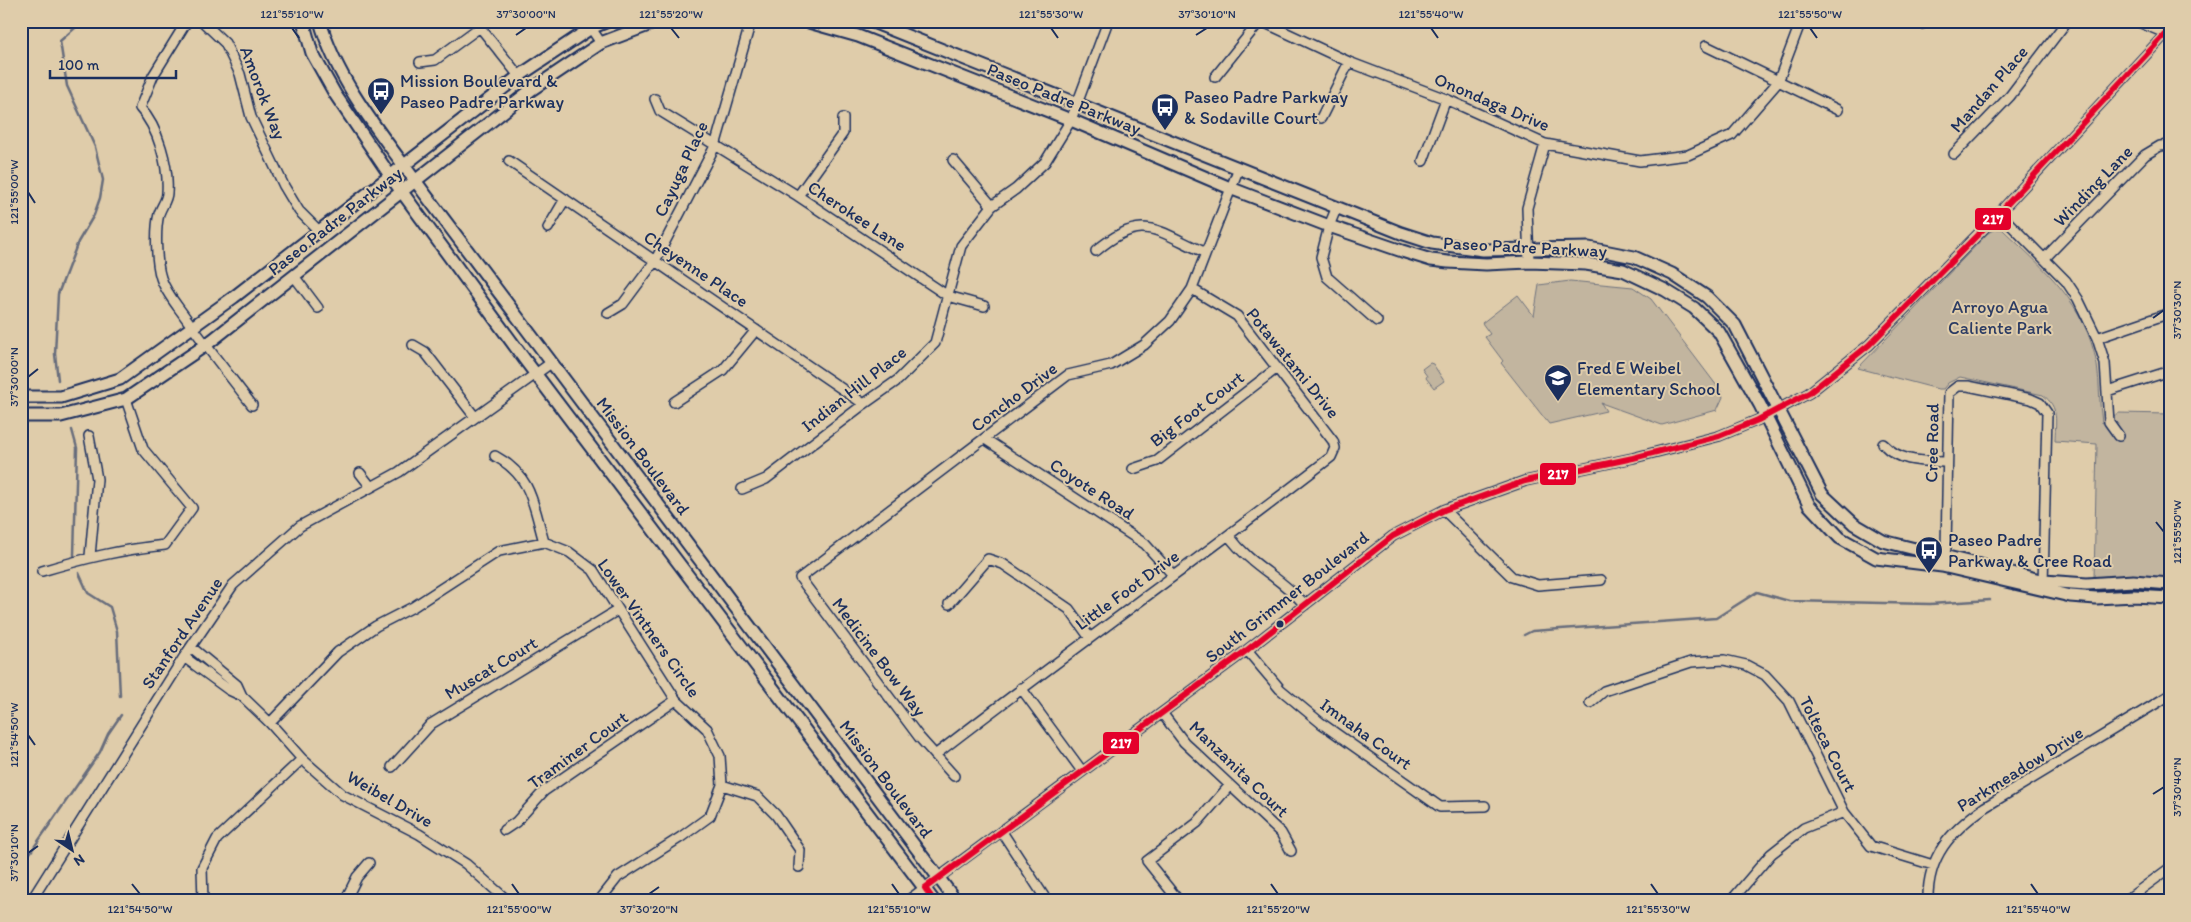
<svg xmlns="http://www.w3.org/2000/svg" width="2191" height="922" font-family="Itim,sans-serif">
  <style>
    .green { fill: #c2b59f; stroke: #6e727e }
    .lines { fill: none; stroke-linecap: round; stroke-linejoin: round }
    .stream { stroke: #686d7c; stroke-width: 2.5 }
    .minor-casing { stroke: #1b2f5e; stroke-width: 12 }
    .major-casing { stroke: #1b2f5e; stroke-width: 15 }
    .minor { stroke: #dfccaa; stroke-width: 9 }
    .major { stroke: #dfccaa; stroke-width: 11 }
    .bus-1-casing { stroke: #dfccaa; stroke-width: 10 }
    .bus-1 { stroke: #e4002b; stroke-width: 6 }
    .ticks { fill: none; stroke: #1b2f5e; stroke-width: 2 }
    .bus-dot { fill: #1b2f5e; stroke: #dfccaa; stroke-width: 2 }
    .labels { text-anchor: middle; stroke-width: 4; stroke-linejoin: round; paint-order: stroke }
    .poi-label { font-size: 18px; fill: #1b2f5e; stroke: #dfccaa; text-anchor: start }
    .street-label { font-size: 18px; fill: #1b2f5e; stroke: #dfccaa }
    .park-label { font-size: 18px; fill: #2c3c64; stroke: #dfccaa }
    .line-badge { stroke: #dfccaa; stroke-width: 2 }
    .badge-label { font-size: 14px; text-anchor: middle; font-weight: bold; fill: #fff }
    .neatline { fill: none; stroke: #1b2f5e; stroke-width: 2 }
    .ticks-label { font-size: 12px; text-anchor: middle; fill: #1b2f5e }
  </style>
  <rect width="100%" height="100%" fill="#dfccaa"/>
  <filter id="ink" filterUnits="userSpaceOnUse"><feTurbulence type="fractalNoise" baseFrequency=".02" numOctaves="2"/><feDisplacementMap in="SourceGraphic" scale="10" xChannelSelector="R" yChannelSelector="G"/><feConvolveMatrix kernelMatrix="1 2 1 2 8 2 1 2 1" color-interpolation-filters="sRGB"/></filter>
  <g filter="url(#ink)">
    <!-- green -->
    <path class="green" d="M1995,229H2002C2046,271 2085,302 2097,365C2100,384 2099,404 2102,423L2118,413L2170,414V579L2094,578L2097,444L2055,441C2055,421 2060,408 2043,395L1960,377L1948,383L1943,389H1938L1858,368L1988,233Z
      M1570,281L1633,287L1651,299L1720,390L1723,397L1717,410L1662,425L1601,403L1606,411L1549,424L1501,363L1503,361L1485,337L1490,334L1482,323L1518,295L1534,316L1539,285Z
      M1430,363L1433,364L1444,381L1434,388L1426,378L1427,376L1422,369Z"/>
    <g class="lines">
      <!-- stream -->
      <path class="stream" d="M58,380L55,354L58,294L78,242L94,215L100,198L103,180L95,147L67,86L60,41L83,21
        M72,430L77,448L74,555
        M79,573L88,593L110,607L117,631L120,696
        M1524,635L1532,631L1716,618L1757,592L1789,601L1930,604L1990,600
        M21,866L100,752L108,734L121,715"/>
      <!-- minor casing -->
      <g class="minor-casing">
        <path id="minor" d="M187,21L153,76L140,108C158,127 169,166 167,193C167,200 161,207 159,214C155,229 156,263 161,278C165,291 175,303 183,314C205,345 229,375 252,405
          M202,21L225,43L240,74L251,117L284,186L299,211L320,232
          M475,21L519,76
          M586,21L601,43
          M1261,21L1349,62L1446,99L1545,144L1640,161L1688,155L1732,135L1778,82L1801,21
          M2136,21L2170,35
          M1922,24L1923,21
          M1706,46L1838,110
          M420,62L435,60L480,27
          M1215,77L1260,21
          M655,99L660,111L798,196L948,296L984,306
          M1321,118L1349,62
          M1954,154L2010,96L2067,21
          M953,160L992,206
          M509,161L864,404
          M1423,161L1446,99
          M798,196L843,133V118
          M1336,209L1329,226L1321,257L1327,277L1377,321
          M1999,213L2066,281L2078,299L2097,338L2105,363L2109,422L2119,436
          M548,228L565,199
          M1096,251C1142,212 1155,230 1204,252
          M2044,259L2145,155L2160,146L2170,145
          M1529,262L1527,208L1545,144
          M294,276L318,308
          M608,313L623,304L655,261L715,146L751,21
          M2097,338L2170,313
          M413,345L425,352L475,417
          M2107,391L2170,371
          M674,402L723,370L756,330
          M89,436L97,479L90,556
          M985,439L1145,544L1173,575
          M1883,444C1901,463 1923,461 1947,462
          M495,456C532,476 533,504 544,542
          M1133,469L1157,461L1277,368
          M360,473L371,487
          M742,489L766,479L864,404L898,380L935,343L961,246L992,206L1016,189L1045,162L1071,120L1108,21
          M1444,510L1512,577L1538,585L1601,580
          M1229,536C1252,567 1281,577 1305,605
          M1943,561L1946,548L1949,393L1958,386H1968L2031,399L2040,403L2047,413L2043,585
          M42,571C86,558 119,550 165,545L192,508L143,449L126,399
          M949,604L988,559L1003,564L1069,609L1090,638
          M191,647L237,685L242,696
          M1247,650L1280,689L1321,723L1440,807L1485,806
          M184,657L229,690L242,696L270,723L302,759L343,795L419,834L466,864L508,901
          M1021,688L1082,771
          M1590,703L1604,691L1691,662L1724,660L1746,665L1765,675L1789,701L1844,812L1871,846L1933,865
          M1162,713L1184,742L1281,833L1291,851
          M270,723L338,652L376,626L413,607L499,551L544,542L569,552L593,570L676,700L707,729L720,756L722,785L710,816L681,837L618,877L599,901
          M935,755C1065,654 1200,559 1331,457L1335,448L1333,441L1237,316L1192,289
          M392,767L431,724L618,610
          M954,776L919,737L800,578L1068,375L1111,365L1144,345L1170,321L1192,289L1238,170
          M722,785L757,796L776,815L800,850L799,867
          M504,830L516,822L544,791L676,700
          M1002,832L1047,901
          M31,901L184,657L233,585L300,526L399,472L551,363
          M203,901L202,868L217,839L302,759
          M345,901L357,877L369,863
          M907,901L1247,650L1393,536L1444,510L1525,481L1633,458L1719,436L1758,420L1809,393L1869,345L1999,213L2170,29
          M1179,901L1147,861L1197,823L1230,785
          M1731,901L1771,854L1804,828L1844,812
          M1928,901C1927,856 1951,831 1985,807L2170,695
          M2125,901L2170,868"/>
      </g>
      <!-- major casing -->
      <g class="major-casing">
        <path id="major" d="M303,21L312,53L335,94L391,177L525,360L934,901
          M320,21C338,85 387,141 425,194L956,901
          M805,21L858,36L1071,120L1230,188L1329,226L1402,251L1431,260L1448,262L1486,264L1529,262L1586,264L1623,270L1665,290L1694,308L1719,332L1760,405L1809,505L1840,538L1876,558L1942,566L2070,596L2096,598L2134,596L2170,598
          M870,21L1401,233L1432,243L1483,250L1589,248L1634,257L1672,274L1707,297L1735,325L1822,494L1854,524L1883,541L2044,581L2087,584L2133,581L2170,584
          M21,397H61L120,379L234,297L519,76L591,28L608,21
          M21,416H61L126,399L206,345L531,90L601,43L659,21"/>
      </g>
      <!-- minor -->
      <use href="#minor" class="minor"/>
      <!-- major -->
      <use href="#major" class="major"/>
      <!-- bus-1 casing -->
      <g class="bus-1-casing">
        <path id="bus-1" d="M934,901L925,888L1247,650L1393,536L1444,510L1525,481L1633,458L1719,436L1758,420L1809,393L1869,345L1999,213L2170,29"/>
      </g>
      <!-- bus-1 -->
      <use href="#bus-1" class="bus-1"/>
    </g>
  </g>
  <!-- ticks -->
  <path class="ticks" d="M292,28L299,38M671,28L679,38M1051,28L1058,38M1431,28L1438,38M1810,28L1817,38M516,35L526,28M1196,35L1207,28M28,192L35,203M2153,318L2164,310M28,377L38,369M2156,522L2164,532M28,735L35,745M2153,794L2164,787M28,853L38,846M132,884L140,894M512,884L519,894M892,884L899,894M1271,884L1278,894M1651,884L1658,894M2031,884L2038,894M649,894L659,887"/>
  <!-- icons -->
  <defs>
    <g id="bus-pin" transform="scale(1.4375)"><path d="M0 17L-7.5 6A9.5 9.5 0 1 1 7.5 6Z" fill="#1b2f5e" stroke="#dfccaa"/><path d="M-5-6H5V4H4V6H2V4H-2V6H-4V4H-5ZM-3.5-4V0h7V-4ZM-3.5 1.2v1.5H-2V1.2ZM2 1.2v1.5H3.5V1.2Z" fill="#fff"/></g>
    <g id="school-pin" transform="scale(1.4375)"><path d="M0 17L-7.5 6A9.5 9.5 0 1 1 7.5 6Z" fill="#1b2f5e" stroke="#dfccaa"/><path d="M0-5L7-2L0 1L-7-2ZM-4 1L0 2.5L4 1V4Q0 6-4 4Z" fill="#fff"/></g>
  </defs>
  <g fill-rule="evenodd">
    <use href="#bus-pin" x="381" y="91"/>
    <use href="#bus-pin" x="1165" y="107"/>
    <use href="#school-pin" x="1558" y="378"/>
    <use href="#bus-pin" x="1929" y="550"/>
  </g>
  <!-- markers -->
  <circle class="bus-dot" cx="1280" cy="624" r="4.5"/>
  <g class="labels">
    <!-- poi labels -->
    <g class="poi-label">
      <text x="400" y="87">Mission Boulevard &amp;<tspan x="400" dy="21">Paseo Padre Parkway</tspan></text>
      <text x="1184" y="103">Paseo Padre Parkway<tspan x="1184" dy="21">&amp; Sodaville Court</tspan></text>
      <text x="1577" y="374">Fred E Weibel<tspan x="1577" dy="21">Elementary School</tspan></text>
      <text x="1948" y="546">Paseo Padre<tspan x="1948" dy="21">Parkway &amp; Cree Road</tspan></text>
    </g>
    <!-- street labels -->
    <g class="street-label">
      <text transform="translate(1989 89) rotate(-49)" y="6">Mandan Place</text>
      <text transform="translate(263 93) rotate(69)" y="6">Amorok Way</text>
      <text transform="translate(1064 99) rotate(22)" y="6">Paseo Padre Parkway</text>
      <text transform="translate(1492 102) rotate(23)" y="6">Onondaga Drive</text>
      <text transform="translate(681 169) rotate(-65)" y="6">Cayuga Place</text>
      <text transform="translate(2093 186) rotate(-46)" y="6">Winding Lane</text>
      <text transform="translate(857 216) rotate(33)" y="6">Cherokee Lane</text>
      <text transform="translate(335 221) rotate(-38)" y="6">Paseo Padre Parkway</text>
      <text transform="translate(1525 247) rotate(3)" y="6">Paseo Padre Parkway</text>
      <text transform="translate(696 269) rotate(34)" y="6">Cheyenne Place</text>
      <text transform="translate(1293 363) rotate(51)" y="6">Potawatami Drive</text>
      <text transform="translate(854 389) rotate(-38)" y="6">Indian Hill Place</text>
      <text transform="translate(1014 397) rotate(-37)" y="6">Concho Drive</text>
      <text transform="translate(1197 409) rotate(-37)" y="6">Big Foot Court</text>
      <text transform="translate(1932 443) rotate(-89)" y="6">Cree Road</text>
      <text transform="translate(643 456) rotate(53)" y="6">Mission Boulevard</text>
      <text transform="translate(1092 489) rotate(33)" y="6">Coyote Road</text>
      <text transform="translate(1127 590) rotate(-36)" y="6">Little Foot Drive</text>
      <text transform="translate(1287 597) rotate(-38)" y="6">South Grimmer Boulevard</text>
      <text transform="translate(649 628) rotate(55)" y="6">Lower Vintners Circle</text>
      <text transform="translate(182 633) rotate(-56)" y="6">Stanford Avenue</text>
      <text transform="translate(879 657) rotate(53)" y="6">Medicine Bow Way</text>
      <text transform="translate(491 668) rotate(-31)" y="6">Muscat Court</text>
      <text transform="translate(1366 734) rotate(36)" y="6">Imnaha Court</text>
      <text transform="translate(1828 744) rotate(63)" y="6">Tolteca Court</text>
      <text transform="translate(578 750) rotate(-36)" y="6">Traminer Court</text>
      <text transform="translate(1239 769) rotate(44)" y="6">Manzanita Court</text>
      <text transform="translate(2020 769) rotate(-32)" y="6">Parkmeadow Drive</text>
      <text transform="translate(886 779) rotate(53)" y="6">Mission Boulevard</text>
      <text transform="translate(390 799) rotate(30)" y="6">Weibel Drive</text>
    </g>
    <!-- park labels -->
    <g class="park-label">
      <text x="2000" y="313">Arroyo Agua<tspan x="2000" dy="21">Caliente Park</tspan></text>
    </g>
  </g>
  <g class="line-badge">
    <rect x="1974" y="207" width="38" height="24" rx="5" fill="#e4002b"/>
    <rect x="1539" y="462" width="38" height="24" rx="5" fill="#e4002b"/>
    <rect x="1102" y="731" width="38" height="24" rx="5" fill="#e4002b"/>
  </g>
  <g class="badge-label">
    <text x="1993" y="224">217</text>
    <text x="1558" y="479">217</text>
    <text x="1121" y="748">217</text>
  </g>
  <!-- margin -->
  <rect width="2191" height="922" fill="none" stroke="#dfccaa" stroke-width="55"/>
  <!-- north arrow -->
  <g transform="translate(72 850) rotate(145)" stroke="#dfccaa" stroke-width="4" paint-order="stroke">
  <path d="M0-4L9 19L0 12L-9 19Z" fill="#1b2f5e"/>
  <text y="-8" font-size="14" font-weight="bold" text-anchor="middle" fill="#1b2f5e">N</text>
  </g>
  <!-- scale -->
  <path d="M50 70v8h126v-8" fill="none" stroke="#1b2f5e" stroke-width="2.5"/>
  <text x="58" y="70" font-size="15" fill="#1b2f5e" stroke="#dfccaa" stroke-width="4" paint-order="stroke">100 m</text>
  <rect x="28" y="28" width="2136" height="866" class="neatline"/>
  <g class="ticks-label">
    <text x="292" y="18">121°55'10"W</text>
    <text x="526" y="18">37°30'00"N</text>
    <text x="671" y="18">121°55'20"W</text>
    <text x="1051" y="18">121°55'30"W</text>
    <text x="1207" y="18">37°30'10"N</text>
    <text x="1431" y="18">121°55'40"W</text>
    <text x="1810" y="18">121°55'50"W</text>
    <text transform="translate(14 192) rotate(-90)" y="4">121°55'00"W</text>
    <text transform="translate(2177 310) rotate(-90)" y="4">37°30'30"N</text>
    <text transform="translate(14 377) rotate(-90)" y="4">37°30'00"N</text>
    <text transform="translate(2177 532) rotate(-90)" y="4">121°55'50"W</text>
    <text transform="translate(14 735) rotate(-90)" y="4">121°54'50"W</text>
    <text transform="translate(2177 787) rotate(-90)" y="4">37°30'40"N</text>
    <text transform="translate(14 853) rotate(-90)" y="4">37°30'10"N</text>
    <text x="140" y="913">121°54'50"W</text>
    <text x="519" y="913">121°55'00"W</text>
    <text x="649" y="913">37°30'20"N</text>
    <text x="899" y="913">121°55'10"W</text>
    <text x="1278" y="913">121°55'20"W</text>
    <text x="1658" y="913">121°55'30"W</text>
    <text x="2038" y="913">121°55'40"W</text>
  </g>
</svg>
